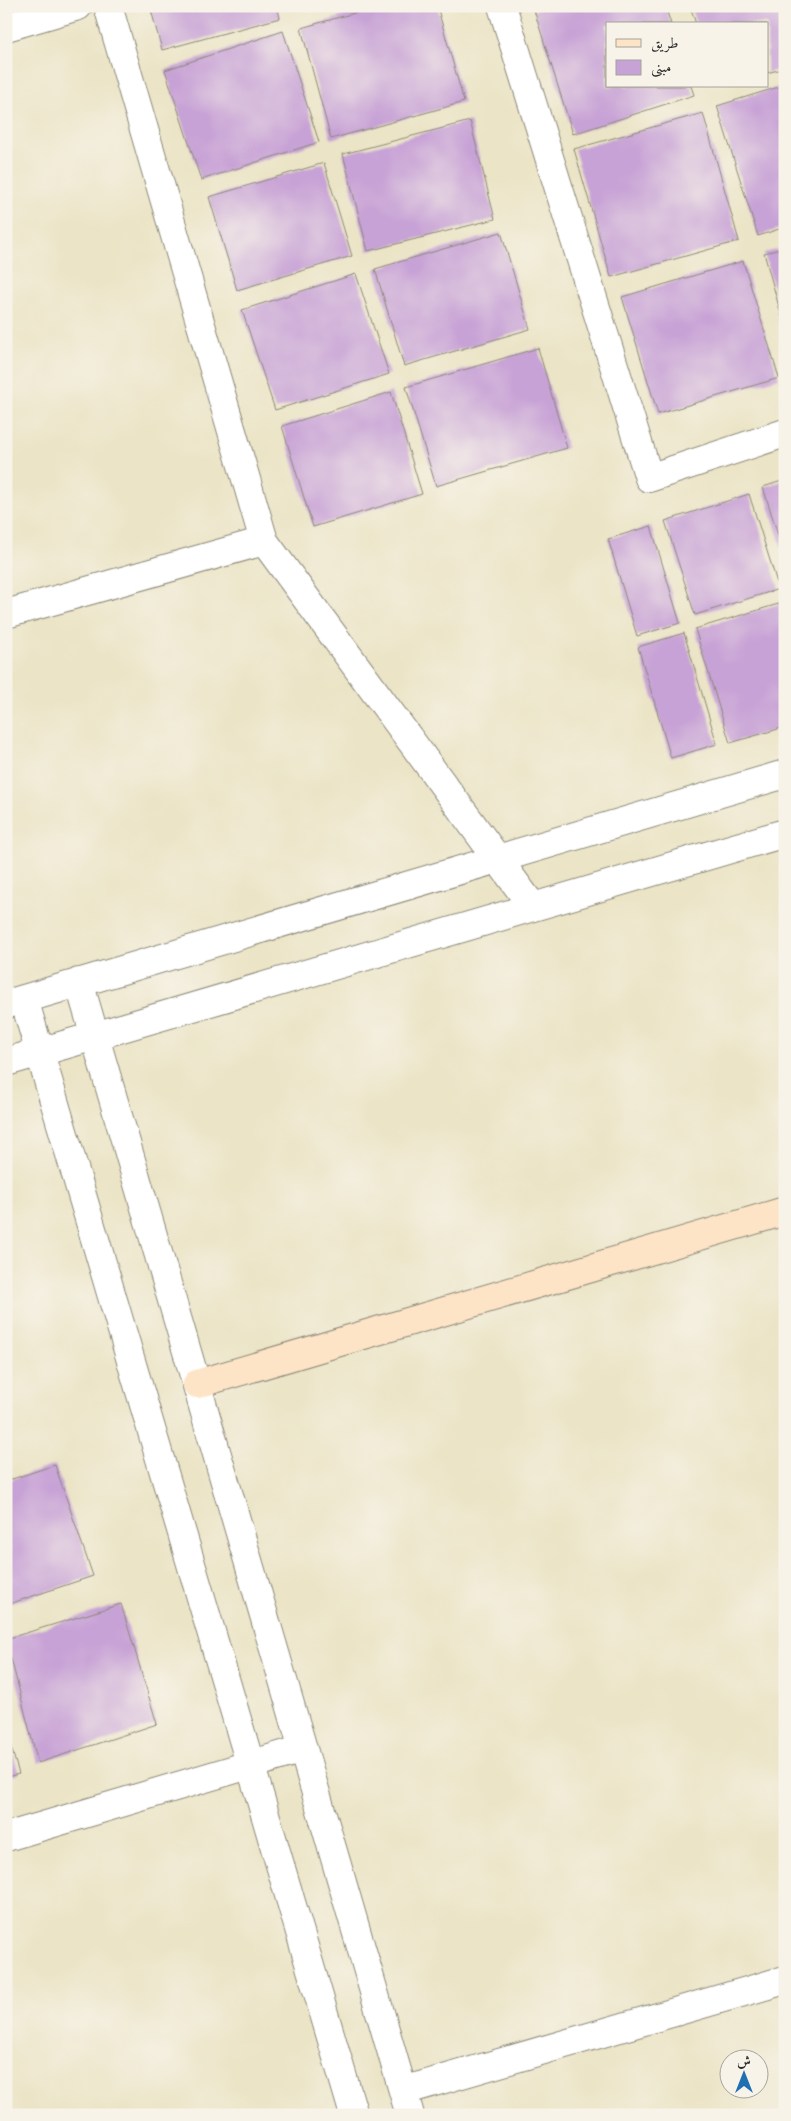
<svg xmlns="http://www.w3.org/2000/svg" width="791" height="2121" font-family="'IM FELL Double Pica',Amiri,serif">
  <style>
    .building { fill: #c7a2d6 }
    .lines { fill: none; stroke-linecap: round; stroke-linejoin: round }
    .minor-casing { stroke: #8b8878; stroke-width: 30 }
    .secondary-casing { stroke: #8b8878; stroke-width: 30 }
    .minor { stroke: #fff; stroke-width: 28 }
    .secondary { stroke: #fee4c6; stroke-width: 28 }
  </style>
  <rect width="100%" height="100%" fill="#f7f3e8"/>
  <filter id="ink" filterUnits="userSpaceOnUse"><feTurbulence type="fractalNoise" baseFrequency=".02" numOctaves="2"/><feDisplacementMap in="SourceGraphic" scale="10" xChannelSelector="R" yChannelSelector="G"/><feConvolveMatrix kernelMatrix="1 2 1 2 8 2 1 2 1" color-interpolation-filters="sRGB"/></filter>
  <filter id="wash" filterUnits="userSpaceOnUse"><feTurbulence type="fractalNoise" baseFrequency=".0096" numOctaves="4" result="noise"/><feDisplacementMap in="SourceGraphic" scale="20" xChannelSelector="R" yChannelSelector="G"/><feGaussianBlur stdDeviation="1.12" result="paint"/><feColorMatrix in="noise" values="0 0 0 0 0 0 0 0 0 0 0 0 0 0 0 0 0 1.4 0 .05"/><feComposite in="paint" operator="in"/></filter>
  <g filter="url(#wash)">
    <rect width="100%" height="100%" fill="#ebe4c6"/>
    <g id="blocks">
      <!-- building -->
      <path class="building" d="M150,6H277L280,18L162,50Z
        M379,6H437L464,102L331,139L301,28Z
        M546,6H665L671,24H607V86H691L694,95L573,134L534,10Z
        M690,6H785V68L767,73V24H696Z
        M283,31L319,142L201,180L165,70Z
        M785,85V227L758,236L717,106Z
        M703,113L739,241L611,277L574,149Z
        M470,121L495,219L368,251L343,154Z
        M324,163L352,256L237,290L209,197Z
        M501,232L530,329L404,366L375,269Z
        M785,248V325H784L764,253Z
        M743,261L779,378L658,414L622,297Z
        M356,274L389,374L275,410L242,310Z
        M538,348L567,448L436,486L406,387Z
        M391,392L422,494L313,527L282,426Z
        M785,480V554H784L763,487Z
        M749,494L779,589L695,615L665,521Z
        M651,526L680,623L637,636L608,539Z
        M785,602V727L730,743L695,629Z
        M684,633L717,744L671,758L638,647Z
        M55,1465L93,1576L6,1605V1481Z
        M121,1604L157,1724L38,1763L6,1639Z
        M6,1730L19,1774L6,1777Z"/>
    </g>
  </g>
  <g filter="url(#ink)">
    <use href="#blocks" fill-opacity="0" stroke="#8b8878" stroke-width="1"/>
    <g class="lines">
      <!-- minor casing -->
      <g class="minor-casing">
        <path id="minor" d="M108,6L264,541L533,907
          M502,6L649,478L785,433
          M6,27L78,6
          M6,614L264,541
          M79,982L410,2115
          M24,999L354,2115
          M7,1004L785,774
          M6,1062L785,833
          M6,1837L303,1749
          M403,2091L785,1980"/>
      </g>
      <!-- secondary casing -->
      <g class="secondary-casing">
        <path id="secondary" d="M197,1384L785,1211"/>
      </g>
      <!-- minor -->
      <use href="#minor" class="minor"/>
      <!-- secondary -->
      <use href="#secondary" class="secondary"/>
    </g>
  </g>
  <!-- margin -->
  <rect width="791" height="2121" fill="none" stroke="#f7f3e8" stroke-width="25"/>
  <!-- legend -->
  <rect x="606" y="22" width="162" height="65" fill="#f7f3e8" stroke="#a5a39c"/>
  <rect x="616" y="39" width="25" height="8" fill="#fee4c6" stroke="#a5a39c"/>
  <text x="651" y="48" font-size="15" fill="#2b2b2b">طريق</text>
  <rect x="616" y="60" width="25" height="15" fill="#c7a2d6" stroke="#a5a39c"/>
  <text x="651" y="72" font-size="15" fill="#2b2b2b">مبنى</text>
  <!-- north arrow -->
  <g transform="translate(744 2074)"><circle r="24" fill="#f7f3e8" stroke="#a5a39c"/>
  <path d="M0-4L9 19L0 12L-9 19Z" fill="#1f6fb2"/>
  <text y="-8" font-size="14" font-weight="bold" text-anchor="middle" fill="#2b2b2b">ش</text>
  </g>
</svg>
